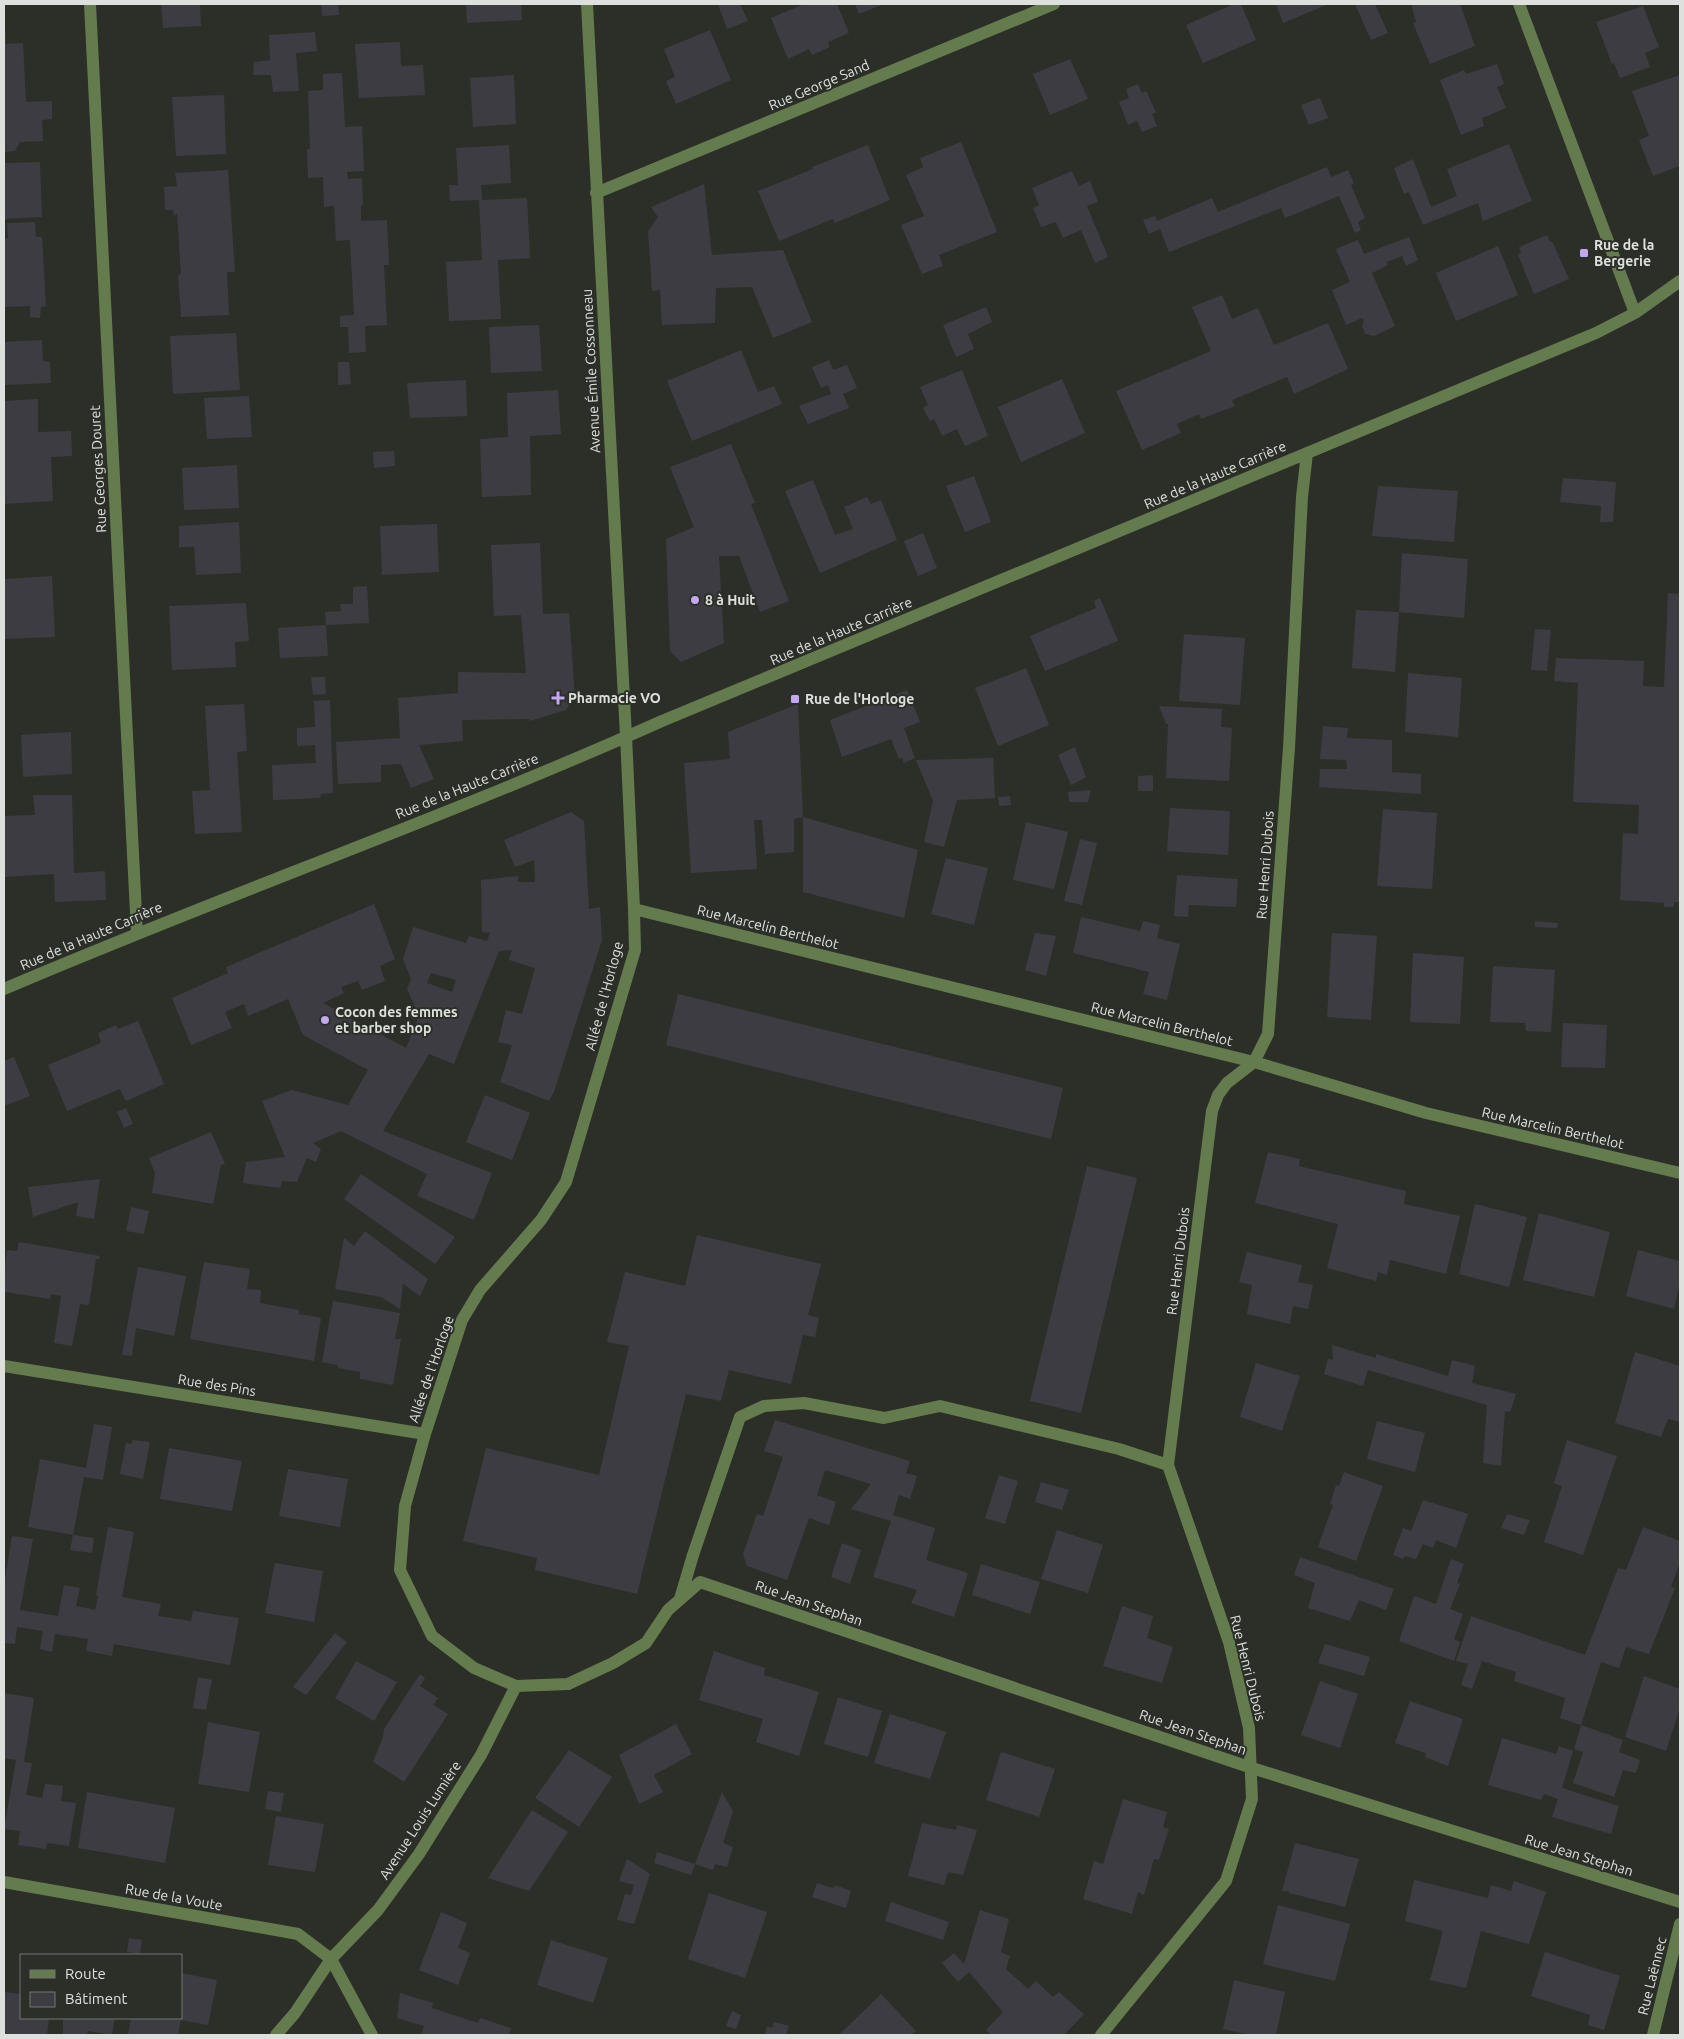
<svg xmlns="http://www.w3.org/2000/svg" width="1684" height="2039" font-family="Ubuntu,sans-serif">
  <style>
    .building { fill: #3e3c43; fill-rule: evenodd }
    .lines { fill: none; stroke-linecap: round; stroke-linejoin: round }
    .minor { stroke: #647b4e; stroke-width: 12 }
    .poi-dot { fill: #c2a7f2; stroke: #2b2f28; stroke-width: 2 }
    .labels { text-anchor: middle; stroke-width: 4; stroke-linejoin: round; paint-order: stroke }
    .street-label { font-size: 14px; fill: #dde0dc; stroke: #2b2f28 }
    .poi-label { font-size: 14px; font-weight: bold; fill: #dde0dc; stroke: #2b2f28; text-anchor: start }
  </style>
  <rect width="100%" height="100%" fill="#2b2f28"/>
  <!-- building -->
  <path class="building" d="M161,4H200L201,26L163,28Z
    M321,4H338L339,15L322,16Z
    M466,4H521L522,20L467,23Z
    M718,4H740L748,21L727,29Z
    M804,4H837L849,33L828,42L830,47L812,55L809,49L788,59L771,18Z
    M855,4H884L859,14Z
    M1234,4H1241L1256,40L1203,63L1186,25Z
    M1276,4H1329L1283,23Z
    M1355,4H1375L1388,33L1371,40Z
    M1411,4H1460L1475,46L1430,64L1413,23L1416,22Z
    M1643,6L1659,47L1645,53L1650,67L1620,78L1614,63L1612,64L1596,22Z
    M4,25H5L6,44L23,43L26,102L52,101V119L42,120L43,141L20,142L15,151L4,152Z
    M710,30L731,80L676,104L666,81L675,77L664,49Z
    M315,32L317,51L296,53L299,91L273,92L271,75H253L254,62L270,60L269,35Z
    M396,42H400L401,66L423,65L425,95L359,98L355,44Z
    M1070,59L1088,99L1050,115L1033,74Z
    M1497,64L1504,84L1497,87L1506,108L1482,118L1484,126L1461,135L1440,80L1464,70L1466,74Z
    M342,73L345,127L362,126L363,146L364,171L347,172L348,179L362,178L363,205H361V221L387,220L389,265H384L387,325L365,326L366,352L349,353L348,327H340V316L354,315L350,240L336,241L334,206L324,207L323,177L308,178L307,149H310L308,91L323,90V74Z
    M514,75L516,124L473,127L470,78Z
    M1680,75V166L1653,176L1639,140L1649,136L1632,91Z
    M1138,84L1142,93L1146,91L1156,112L1152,114L1157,126L1142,132L1137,121L1128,125L1119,102L1129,98L1126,89Z
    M224,95L226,154L176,156L172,97Z
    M1320,98L1328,118L1309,125L1301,105Z
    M961,142L997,232L939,255L943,266L922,274L901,225L924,216L906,175L923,167L920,158Z
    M1509,144L1532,201L1483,221L1478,203L1423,225L1409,192L1404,194L1394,168L1413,159L1431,207L1457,196L1447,169Z
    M509,145L511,183L481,185L482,200L527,198L530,258L498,260L501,319L449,321L446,262L482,260L479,200L450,201L449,185H458L456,148Z
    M868,145L890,200L835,223L833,219L779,241L758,191L813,169L812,167Z
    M40,162L42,217L4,219V163Z
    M1327,167L1331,177L1348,170L1354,183L1351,185L1365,218L1358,222L1361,230L1355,233L1339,196L1285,218L1281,208L1169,252L1160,229L1149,234L1143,220L1155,216L1157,221L1212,198L1218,212Z
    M228,170L235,272H227L229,315L181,317L178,275L181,274L177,214L174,215L173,210H165L164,187L177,186L175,173Z
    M1072,171L1079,186L1090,181L1098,202L1087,206L1108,257L1095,263L1081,230L1063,238L1056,222L1041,227L1033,208L1039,205L1032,188Z
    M704,184L712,255L783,250L812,322L773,338L752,287L716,288L715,323L662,325L660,290L652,291L648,231L658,217L651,207Z
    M35,222L36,237H42L46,306L41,307L40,318L30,317V306L4,307V238H8L7,223Z
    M1547,235L1550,242L1552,241L1569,279L1534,294L1518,255L1521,253L1519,247Z
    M1409,237L1418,260L1406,266L1402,256L1387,262L1388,265L1372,273L1395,326L1374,336L1365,334L1362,326L1364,320L1362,318L1346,325L1332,290L1350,282L1336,249L1358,240L1364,254Z
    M1498,246L1518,295L1456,321L1436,273Z
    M1222,295L1232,319L1258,308L1274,345L1328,323L1348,369L1294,394L1287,377L1232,400L1235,406L1201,419L1199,414L1177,424L1181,433L1142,450L1116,391L1211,351L1192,307Z
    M986,307L992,322L968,334L974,349L956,357L943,325Z
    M539,325L542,371L491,373L489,327Z
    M236,333L240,390L173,394L170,336Z
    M42,340L43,361L50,362L51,383L4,385V342Z
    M741,350L758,392L774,386L782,404L692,441L667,381Z
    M829,360L833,370L847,365L857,388L843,394L849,408L808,424L799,406L831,394L828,385L821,388L812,367Z
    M338,362H349L351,384L338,385Z
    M962,370L988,436L965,446L957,429L942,436L934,419L930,421L923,408L928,405L920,387Z
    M1062,379L1085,433L1021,462L998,407Z
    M466,380L467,416L410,418L407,383Z
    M558,390L561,434L530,436L531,495L482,497L480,439L508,437L507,393Z
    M249,396L252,437L207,439L204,398Z
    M38,399V432L71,431L72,456L51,457L53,501L4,504V401Z
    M731,444L755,503L751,504L789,601L760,612L739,556H719L724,643L681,662L670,651L666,539L694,527L670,467Z
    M394,451L395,466L374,468L373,452Z
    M237,465L239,508L184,510L182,468Z
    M974,476L991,522L965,532L946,486Z
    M1563,478L1616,482L1613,522H1600L1601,506L1560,502Z
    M813,480L835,535L853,529L844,507L867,497L871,504L881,500L897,540L820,573L785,491Z
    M1378,486L1458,491L1454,542L1372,536Z
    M239,522L241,573L196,575L194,547H179V526Z
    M437,524L439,572L382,575L380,526Z
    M923,533L937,568L918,576L904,541Z
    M540,543L543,614L569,613L575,697L566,710L530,721L529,719L462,720L463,741L419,745L434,779L411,788L401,764L381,765V782L338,784L336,742L400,738L398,698L458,693V672L526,673L521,615L494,616L491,545Z
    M1402,553L1468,559L1464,618L1399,612Z
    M52,576L55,637L4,639V579Z
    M367,586L369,623L326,625L325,612L341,611L340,604H353V587Z
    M1668,593L1680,594V902H1674V907H1664V903L1620,900L1623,833L1638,834L1639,805L1573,802L1578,683L1554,681L1556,658L1644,661L1643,686L1664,687Z
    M1100,598L1118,641L1045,671L1030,636L1096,608L1094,601Z
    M246,603L249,641L235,642L236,667L172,670L169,606Z
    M1356,610L1399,612L1395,672L1352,668Z
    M326,625L328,656L280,658L278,628Z
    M1535,629L1551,630L1547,671L1531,670Z
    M1184,634L1245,638L1240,705L1179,701Z
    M1026,668L1049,725L998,746L975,688Z
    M1408,673L1462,678L1458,737L1405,732Z
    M311,677H325L326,694L313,695Z
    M907,690L920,722L904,728L915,758L904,763L902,758L899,759L891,739L842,757L830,720Z
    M330,700L333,793L321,794L320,798L273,800L272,765L316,763L315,745L297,746V728L315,727L314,701Z
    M244,704L247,751L237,752L242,832L195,834L192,791L210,790L205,706Z
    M798,704L803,817L794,819V852L765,854L762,820H754L757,869L691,873L684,763L730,759L728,732Z
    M1159,706L1222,709L1221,727L1232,728L1229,781L1166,778L1168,724H1166Z
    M1323,726L1348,728L1347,738L1392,740V772L1421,774V794L1319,787L1320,769H1347L1346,760L1320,759Z
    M71,732L72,774L23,777L21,735Z
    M1075,747L1086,777L1071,785L1058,755Z
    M993,758L995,798L957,800L944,847L924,842L933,801L916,760Z
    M1153,775V791H1138V776Z
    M1091,790L1088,802H1069L1068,792Z
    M33,795H72L74,873L105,871L106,900L55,902L54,874L4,877V816L35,815Z
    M1010,796L1011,805L999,806L998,797Z
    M1170,808L1230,811L1228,855L1167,851Z
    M1383,809L1437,813L1432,889L1377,886Z
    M571,812L584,821L589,909L600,907L602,940L554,1092L549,1101L500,1082L512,1045L498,1042L506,1010L522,1014L535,968L509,960L512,950L499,951L454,1064L429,1054L383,1131L492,1173L474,1220L417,1196L427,1174L341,1131L313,1143L321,1149L316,1162L307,1158L297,1182L282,1181L280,1188L243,1183L246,1162L285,1157L262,1101L292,1090L348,1105L368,1070L303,1035L288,999L248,1016L244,1004L225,1012L232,1028L191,1045L172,998L228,973L226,967L374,904L395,959L380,966L385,981L362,990L358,981L341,987L344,993L323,1003L406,1048L419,1016L407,989L411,979L403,959L413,927L466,943L469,936L487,941L490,933L482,932L481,880L518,876V882H535L534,860L515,867L504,840ZM431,973L456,980L452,992L427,983Z
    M803,817L918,850L904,918L803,892Z
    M1026,822L1068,832L1054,889L1013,880Z
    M1080,839L1097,843L1082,905L1064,901Z
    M946,858L988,868L974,925L931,914Z
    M1177,875L1238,879L1236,907L1189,905L1188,917L1174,916Z
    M1081,917L1140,931L1143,921L1160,925L1157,938L1180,944L1167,1000L1143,994L1149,972L1073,953Z
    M1535,921L1558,923L1557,928L1535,927Z
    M1035,933L1056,936L1046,976L1025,970Z
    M1332,933L1377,936L1371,1020L1327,1017Z
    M1413,953L1464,957L1460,1024L1410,1022Z
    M1493,966L1555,970L1551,1032L1526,1031L1525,1023L1490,1022Z
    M678,994L1063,1088L1051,1139L666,1045Z
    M138,1021L164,1084L126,1101L120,1089L67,1111L48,1065L101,1043L98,1033L116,1025L118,1029Z
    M1563,1023L1607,1025L1605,1068L1561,1067Z
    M14,1057L30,1096L4,1106V1061Z
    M485,1095L530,1113L512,1160L466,1142Z
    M126,1108L133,1124L124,1128L117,1112Z
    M211,1132L225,1164L221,1165L213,1204L152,1193L155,1173L149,1158Z
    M1268,1152L1300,1159L1299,1166L1406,1191L1404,1204L1460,1216L1446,1274L1390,1260L1387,1275L1378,1272L1376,1281L1327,1268L1338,1224L1255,1203Z
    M1087,1166L1137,1178L1081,1413L1030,1401Z
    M361,1174L455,1237L435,1264L344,1199Z
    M100,1179L94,1219L76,1216L78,1202L33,1217L28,1187Z
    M1475,1204L1527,1217L1509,1287L1459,1274Z
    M131,1207L149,1211L144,1234L126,1231Z
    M1539,1213L1610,1232L1594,1297L1523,1280Z
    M365,1231L428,1279L420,1296L403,1284L400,1309L381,1297L335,1289L344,1238L354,1246Z
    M697,1235L821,1264L808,1315L819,1318L815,1337L803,1335L791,1384L729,1370L721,1401L686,1394L637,1594L535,1570L537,1558L463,1541L486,1448L599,1475L629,1346L607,1342L625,1272L685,1286Z
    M19,1242L100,1256L99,1259H96L89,1305L80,1304L72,1346L54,1343L61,1296L51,1294L50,1299L4,1292V1274L7,1250L17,1251Z
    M1638,1250L1680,1261V1281L1674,1309L1626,1296Z
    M1247,1252L1302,1265L1298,1282L1313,1285L1308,1309L1293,1306L1290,1324L1247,1314L1252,1285L1239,1282Z
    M204,1262L250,1269L247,1289L261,1290L260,1303L299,1310V1314L321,1318L314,1361L190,1339Z
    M138,1267L186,1276L174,1336L136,1328L132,1356L122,1355Z
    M333,1301L400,1313L395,1339H401L393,1385L360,1379V1372L338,1368V1365L322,1362Z
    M1332,1345L1376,1358V1354L1448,1376L1452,1360L1464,1363L1475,1366L1472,1383L1516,1394L1510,1412L1505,1411L1501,1466L1483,1463L1487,1405L1368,1370L1363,1386L1324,1374L1328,1359L1333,1360Z
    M1635,1352L1680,1366V1422L1668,1419L1661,1437L1615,1423Z
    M1256,1363L1300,1376L1282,1431L1240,1417Z
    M775,1420L910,1461L906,1473L917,1476L910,1499L899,1495L893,1515L935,1528L926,1560L968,1573L954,1617L911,1603L917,1590L873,1577L891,1521L851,1509L871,1484L825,1470L817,1495L836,1502L829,1525L809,1518L787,1580L747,1566L743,1554L757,1514L763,1516L783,1457L764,1451Z
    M1377,1421L1425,1433L1415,1472L1367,1459Z
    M94,1424L112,1427L103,1480L84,1477L73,1535L28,1527L40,1459L86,1468Z
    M132,1440L150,1442L143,1479L120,1474L126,1443L132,1444Z
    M1567,1440L1617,1456L1583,1555L1544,1542L1562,1486L1554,1483Z
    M169,1448L242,1461L232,1511L160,1499Z
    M288,1469L348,1479L340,1527L279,1516Z
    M1344,1472L1383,1486L1356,1561L1318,1547L1333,1505L1330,1504L1336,1485L1339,1486Z
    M999,1475L1018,1481L1005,1524L985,1518Z
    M1041,1482L1069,1490L1062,1510L1035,1502Z
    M1423,1500L1468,1514L1456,1548L1436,1540L1433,1548L1423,1544L1416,1559L1405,1556L1403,1559L1393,1555L1403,1528L1411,1531Z
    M1507,1514L1530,1520L1524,1535L1501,1528Z
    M108,1527L134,1532L122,1597L161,1604L158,1616L191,1621L193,1611L239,1618L230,1665L114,1644L112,1656L86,1651L88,1639L55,1634L52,1652L40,1649L43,1631L17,1627L15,1644L4,1643V1585L12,1536L33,1539L20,1610L58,1616L64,1585L80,1588L76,1606L95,1610L98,1596L96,1595Z
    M1643,1527L1680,1541V1562L1671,1587L1675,1588L1649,1654L1626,1647L1619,1668L1601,1662L1581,1725L1623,1740L1619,1752L1640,1760L1636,1773L1623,1770L1614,1797L1573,1783L1583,1752L1574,1749L1581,1725L1560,1718L1565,1698L1514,1681L1516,1672L1482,1661L1472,1689L1461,1685L1468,1664L1456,1661L1471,1616L1585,1655L1618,1568L1626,1570Z
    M1057,1530L1103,1545L1088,1593L1041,1579Z
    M73,1535L94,1538L92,1553L70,1550Z
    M842,1543L861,1550L850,1584L831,1577Z
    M1300,1557L1394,1589L1386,1610L1359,1600L1350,1621L1308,1608L1315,1583L1294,1575Z
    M1451,1559L1464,1564L1457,1583L1460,1584L1450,1609L1463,1614L1454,1639L1460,1642L1454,1661L1399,1641L1414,1596L1436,1604Z
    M275,1563L323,1571L314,1622L265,1613Z
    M981,1564L1040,1582L1030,1614L972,1595Z
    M1122,1606L1153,1616L1147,1638L1173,1647L1162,1683L1103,1666Z
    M335,1633L347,1642L306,1695L293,1687Z
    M1325,1644L1370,1657L1364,1676L1318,1663Z
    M714,1651L765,1668L764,1675L819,1692L799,1756L756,1742L763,1719L699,1700Z
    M356,1661L397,1682L374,1721L335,1698Z
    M420,1674L425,1678L420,1686L438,1698L433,1705L448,1714L404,1782L373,1762L383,1737L384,1729Z
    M1644,1676L1680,1689V1708L1666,1751L1625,1737Z
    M198,1677L212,1680L206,1710L193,1708Z
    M1320,1681L1358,1694L1340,1748L1301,1735Z
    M4,1693L34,1698L24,1762L32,1763L26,1795L42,1798L45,1784L63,1786L61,1801L76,1803L69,1846L47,1843L46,1849L18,1845L20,1831L4,1829L16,1760L4,1758Z
    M838,1697L882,1711L868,1757L824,1744Z
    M1410,1701L1463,1719L1448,1766L1425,1757L1426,1753L1395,1743Z
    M890,1714L946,1732L930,1779L874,1763Z
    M208,1722L260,1732L249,1792L198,1784Z
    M676,1724L692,1754L654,1775L663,1792L639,1804L619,1755Z
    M1502,1738L1556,1754L1559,1746L1573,1751L1562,1788L1619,1806L1611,1834L1552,1817L1558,1799L1544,1794L1541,1800L1488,1785Z
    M569,1750L612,1777L579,1827L535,1798Z
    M1001,1752L1055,1769L1039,1817L986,1800Z
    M268,1791L284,1793L281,1812L265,1809Z
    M87,1792L175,1808L165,1863L78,1848Z
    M722,1792L733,1811L723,1843L733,1847L727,1867L715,1864L713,1870L695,1864L691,1875L654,1863L657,1852L695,1864Z
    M1123,1799L1167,1812L1163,1827L1169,1829L1159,1860L1154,1859L1144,1895L1138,1892L1132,1914L1083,1899L1094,1861L1103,1864Z
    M532,1810L568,1832L529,1891L488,1878Z
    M276,1816L324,1824L315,1872L268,1865Z
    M922,1823L956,1830L957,1825L977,1830L963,1875L948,1872L944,1885L908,1876Z
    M1295,1843L1359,1859L1345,1907L1289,1893V1891H1282Z
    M627,1859L650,1874L634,1924L617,1920L625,1894L631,1895L634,1885L619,1881Z
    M1414,1880L1488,1898L1491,1885L1511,1891L1514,1881L1546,1892L1529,1944L1481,1931L1466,1988L1430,1980L1443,1931L1405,1921Z
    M817,1883L833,1888L835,1885L851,1891L846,1908L812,1897Z
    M709,1893L767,1912L745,1978L688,1959Z
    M891,1902L949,1922L943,1940L885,1921Z
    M1278,1905L1350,1924L1335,1981L1263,1964Z
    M980,1910L1009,1919L1001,1952L1010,1956L1006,1969L1028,1989L1036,1981L1053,1997L1059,1992L1084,2014L1064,2035H991L986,2030L1003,2012L969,1972L958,1982L942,1963L954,1953L964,1964Z
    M441,1912L467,1923L458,1948L470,1953L458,1985L419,1970Z
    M129,1938L142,1940L140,1954L127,1952Z
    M551,1940L608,1958L593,2003L537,1985Z
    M1545,1952L1620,1976L1604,2030L1588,2025L1590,2015L1531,1996Z
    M181,1973L217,1980L208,2025L181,2020L178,2035H128L131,2018H181Z
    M1234,1980L1285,1992L1276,2035H1250L1223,2029Z
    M4,1992L21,1994V2018H49L47,2035H4Z
    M400,1993L433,2003L432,2008L478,2023L480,2018L511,2028L509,2035H421L424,2026L397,2018Z
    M881,1994L916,2031L911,2035H839Z
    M732,2011L741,2015L736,2029L726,2026Z
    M63,2018H115L112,2035L88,2031L87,2035H63Z
    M774,2022L789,2026L786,2035H765L767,2026L772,2028Z"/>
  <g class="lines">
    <!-- minor -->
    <path class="minor" d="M90,4L137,933
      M587,4L626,736L634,909L635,950L566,1182L541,1220L480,1290L462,1320L425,1434L405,1506L400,1570L432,1636L474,1668L516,1686L568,1684L613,1663L646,1643L668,1610L700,1582L1252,1768L1680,1902
      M1519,4L1635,313
      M596,193L1054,4
      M634,909L1254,1062L1426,1113L1680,1173
      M4,989C221,896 445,818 662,721L1596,333L1635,313L1680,281
      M4,1366L425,1434
      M680,1599L693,1555L740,1417L764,1406L804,1403L884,1418L940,1406L1119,1449L1168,1465
      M4,1882L298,1934L331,1959L372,2035
      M276,2035L295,2013L331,1959L378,1910L419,1854L481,1755L516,1686
      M1101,2035L1226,1881L1252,1799L1249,1728L1229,1642L1168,1465L1212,1111L1218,1095L1227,1083L1254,1062L1268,1034L1289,748L1302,497L1307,453
      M1653,2035L1680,1924"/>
  </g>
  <!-- markers -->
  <g class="poi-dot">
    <rect x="1579" y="248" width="10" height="10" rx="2.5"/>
    <circle cx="695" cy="600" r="5"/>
    <path d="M555.5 690.5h5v5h5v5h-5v5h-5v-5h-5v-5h5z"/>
    <rect x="790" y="694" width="10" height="10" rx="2.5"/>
    <circle cx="325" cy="1020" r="5"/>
  </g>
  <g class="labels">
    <!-- street labels -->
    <g class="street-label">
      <text transform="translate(819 85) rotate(-23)" y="5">Rue George Sand</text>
      <text transform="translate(591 371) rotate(-93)" y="5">Avenue Émile Cossonneau</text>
      <text transform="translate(98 469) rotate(-93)" y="5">Rue Georges Douret</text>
      <text transform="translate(1215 475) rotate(-23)" y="5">Rue de la Haute Carrière</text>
      <text transform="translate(841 631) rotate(-23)" y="5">Rue de la Haute Carrière</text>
      <text transform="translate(467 786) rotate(-22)" y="5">Rue de la Haute Carrière</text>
      <text transform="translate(1265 865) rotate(-86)" y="5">Rue Henri Dubois</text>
      <text transform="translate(768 927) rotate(14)" y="5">Rue Marcelin Berthelot</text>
      <text transform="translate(91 936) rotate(-23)" y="5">Rue de la Haute Carrière</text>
      <text transform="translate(604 996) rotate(-75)" y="5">Allée de l'Horloge</text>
      <text transform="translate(1162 1024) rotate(14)" y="5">Rue Marcelin Berthelot</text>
      <text transform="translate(1553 1128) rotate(13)" y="5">Rue Marcelin Berthelot</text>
      <text transform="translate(1178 1261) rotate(-83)" y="5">Rue Henri Dubois</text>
      <text transform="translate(431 1369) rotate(-71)" y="5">Allée de l'Horloge</text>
      <text transform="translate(217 1385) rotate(9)" y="5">Rue des Pins</text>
      <text transform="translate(809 1603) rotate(19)" y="5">Rue Jean Stephan</text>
      <text transform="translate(1248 1668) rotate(76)" y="5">Rue Henri Dubois</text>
      <text transform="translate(1193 1732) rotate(19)" y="5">Rue Jean Stephan</text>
      <text transform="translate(420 1820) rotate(-57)" y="5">Avenue Louis Lumière</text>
      <text transform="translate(1579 1855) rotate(17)" y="5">Rue Jean Stephan</text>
      <text transform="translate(174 1897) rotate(10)" y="5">Rue de la Voute</text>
      <text transform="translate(1652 1976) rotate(-76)" y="5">Rue Laënnec</text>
    </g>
    <!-- poi labels -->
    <g class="poi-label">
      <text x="1594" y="250">Rue de la<tspan x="1594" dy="16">Bergerie</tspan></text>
      <text x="705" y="605">8 à Huit</text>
      <text x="568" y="703">Pharmacie VO</text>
      <text x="805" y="704">Rue de l'Horloge</text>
      <text x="335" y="1017">Cocon des femmes<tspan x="335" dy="16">et barber shop</tspan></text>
    </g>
  </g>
  <!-- border -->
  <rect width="1684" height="2039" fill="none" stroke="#dde0dc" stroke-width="10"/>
  <!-- legend -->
  <rect x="20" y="1954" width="162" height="65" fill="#2b2f28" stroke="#727670"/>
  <rect x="30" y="1970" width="25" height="8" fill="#647b4e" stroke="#727670"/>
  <text x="65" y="1979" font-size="15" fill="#dde0dc">Route</text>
  <rect x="30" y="1992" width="25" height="15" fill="#3e3c43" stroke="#727670"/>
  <text x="65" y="2004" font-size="15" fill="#dde0dc">Bâtiment</text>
</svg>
